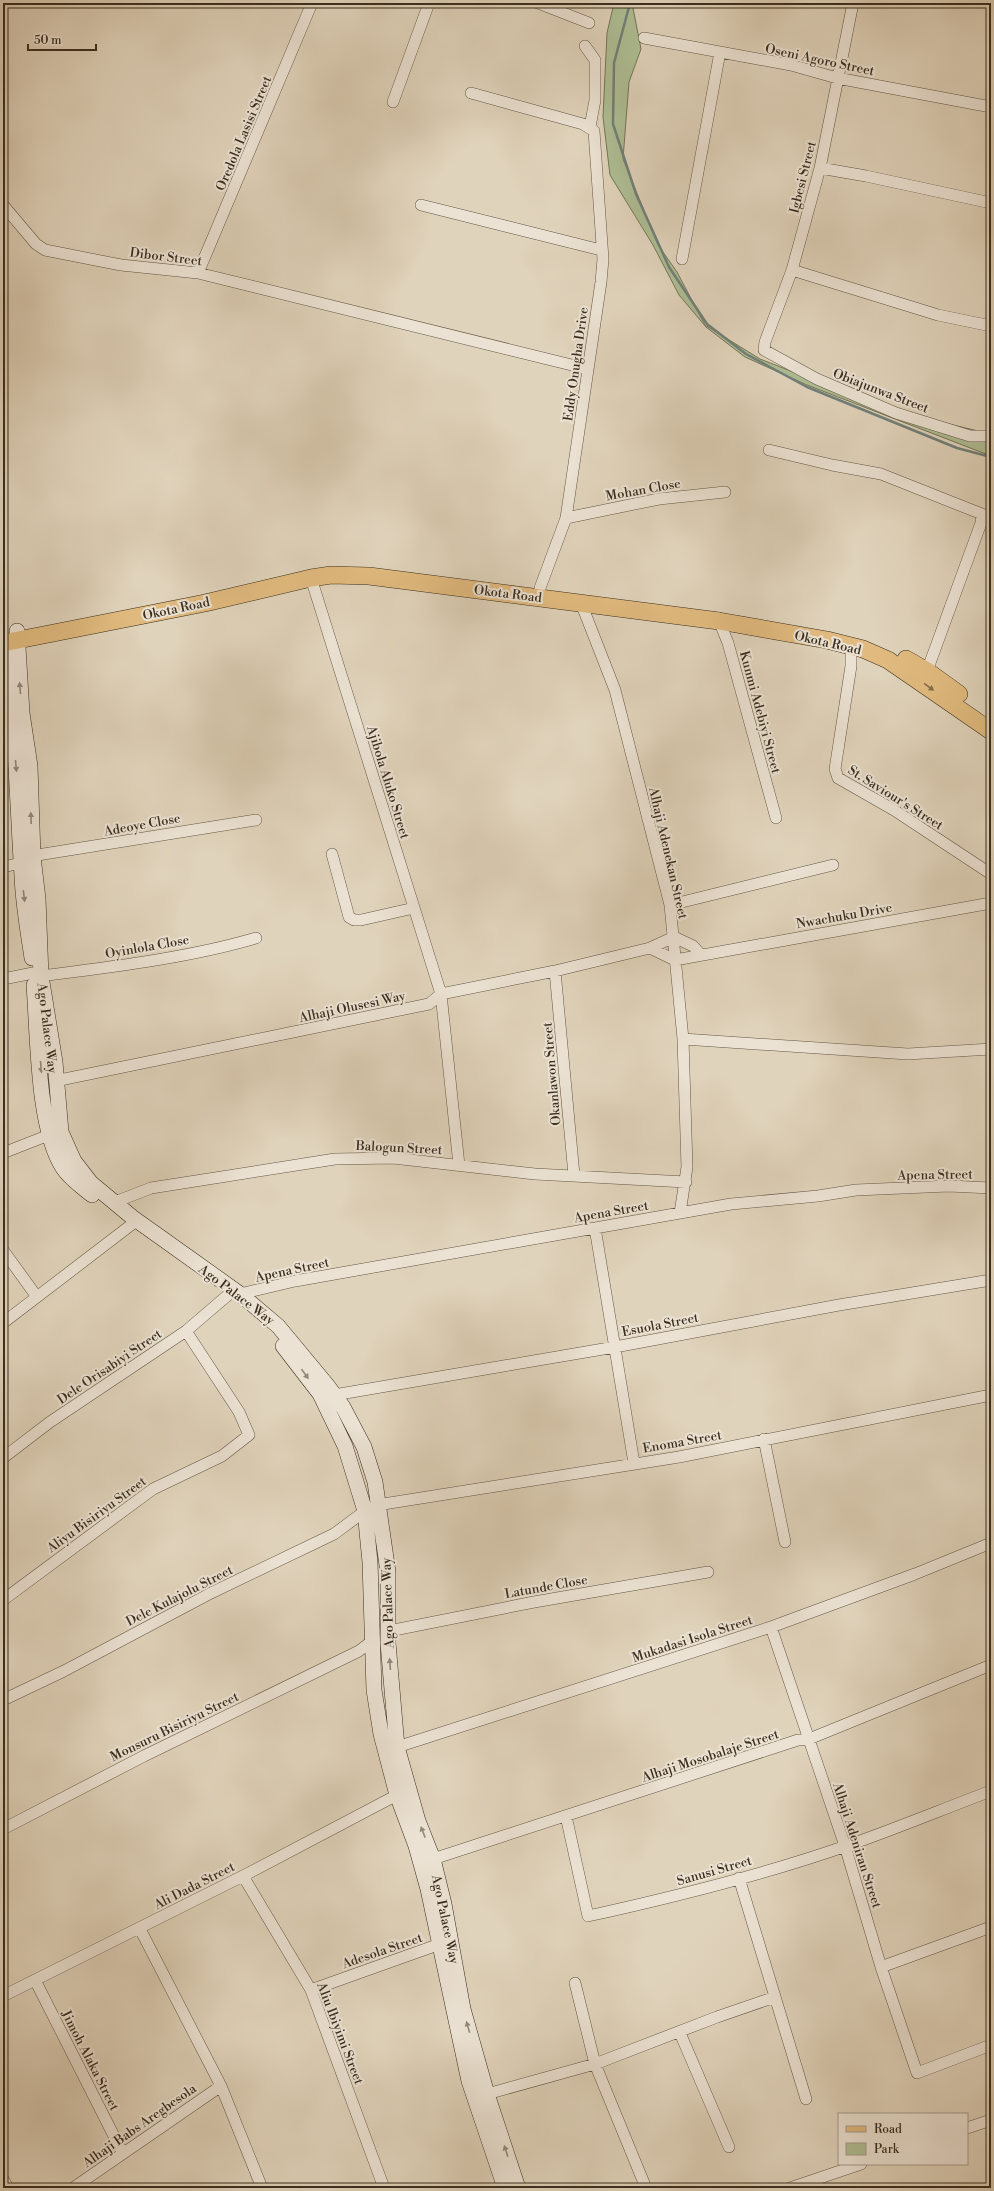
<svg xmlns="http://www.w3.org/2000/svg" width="994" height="2191" font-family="'Libre Bodoni',serif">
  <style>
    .green { fill: #aebd93; stroke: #747658 }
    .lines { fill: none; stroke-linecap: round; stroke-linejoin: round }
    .stream { stroke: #71807a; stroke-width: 2.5 }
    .minor-casing { stroke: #645745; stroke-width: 12 }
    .secondary-casing { stroke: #3a2e1e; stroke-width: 16 }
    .primary-casing { stroke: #3a2e1e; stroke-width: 18 }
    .minor { stroke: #ebe2d3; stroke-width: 11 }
    .secondary { stroke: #ebe2d3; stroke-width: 15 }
    .primary { stroke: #e0ba7e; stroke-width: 17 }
    .oneway { fill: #856d49 }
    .oneway2 { fill: #928878 }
    .labels { text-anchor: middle; stroke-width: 4; stroke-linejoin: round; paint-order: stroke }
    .street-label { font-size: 13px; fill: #3a2e1e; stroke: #ebe2d3 }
  </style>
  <rect width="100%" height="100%" fill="#e0d3bb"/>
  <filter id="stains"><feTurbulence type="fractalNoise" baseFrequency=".005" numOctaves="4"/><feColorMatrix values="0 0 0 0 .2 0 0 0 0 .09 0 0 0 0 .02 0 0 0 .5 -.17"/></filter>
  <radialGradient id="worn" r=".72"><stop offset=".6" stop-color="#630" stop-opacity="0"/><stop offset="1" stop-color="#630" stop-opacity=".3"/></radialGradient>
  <!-- green -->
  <path class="green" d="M614,3H632L641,49L629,82L623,159L658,245L677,272L705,325L760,359L890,410L991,434V456L807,385L745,357L706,327L679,295L653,245L610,175L603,117L607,33Z"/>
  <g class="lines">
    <!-- stream -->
    <path class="stream" d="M630,3L614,63L613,124L636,194L669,267L707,324L746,354L807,387L957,448L991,457"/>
    <!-- minor casing -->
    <g class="minor-casing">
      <path id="minor" d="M538,3L589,23
        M853,3L820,168L792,270L765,342L764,350L817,379L896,413L970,436H991
        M644,38L791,65L837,78L991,107
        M585,46L595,60V100L590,127
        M471,93L583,124L594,131L603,259L601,282L566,518L540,588
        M393,102L429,3
        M820,168L866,176L991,203
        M3,205L36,244L45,250L121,265L198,273L588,369
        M421,205L601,250
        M682,259L720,52
        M792,270L938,315L991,326
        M198,273L312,3
        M769,450L832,465L881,474L982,514L981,523L927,671
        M566,518L659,499L725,492
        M311,578L441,994L459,1165
        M581,603L615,690L670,905L683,1039L687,1167L680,1213
        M718,618L728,643L776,818
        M851,646V666L835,769L838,778L894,810L991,874
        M3,750L14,747
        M332,854L349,917L354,920H361L414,908
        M25,857L256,820
        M3,867L21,863
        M670,905L833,865
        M674,937L693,946L701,955
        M650,948L675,960
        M675,960L991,903
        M555,971L574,1175
        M41,976C111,967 188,958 256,938
        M3,979L33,973
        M683,1039L908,1054L991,1049
        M55,1081L429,1004L441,994L555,971L650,948L674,937
        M3,1153L49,1135
        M115,1202L151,1188L335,1159L393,1158L535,1174L686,1182
        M595,1228L634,1463
        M3,1250L37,1297
        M240,1294L295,1281L731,1204L818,1196L856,1190L949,1186L991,1188
        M3,1323L131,1225
        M334,1395L615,1347L839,1305L991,1280
        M764,1439L785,1542
        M3,1458L50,1422L186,1331L228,1295
        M377,1505L679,1457L991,1395
        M3,1600L153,1489L222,1456L249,1435L239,1412L186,1331
        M771,1627L845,1846L881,1967L917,2073L991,2045
        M389,1631L534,1602L708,1572
        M3,1700L64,1671L211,1593L334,1534L365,1511
        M397,1747L771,1627L915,1574L991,1543
        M566,1816L588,1916C674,1897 763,1875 846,1846C895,1829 943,1809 991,1791
        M3,1829L144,1756L359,1651L372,1641
        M433,1859L798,1740L809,1739L991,1665
        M243,1876L311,1990L384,2188
        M739,1878L806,2099
        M140,1929L221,2086L262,2188
        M881,1967L991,1927
        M35,1980L122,2152
        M575,1983L595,2064L646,2188
        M311,1990L440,1944
        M3,1996L243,1876L397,1795
        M680,2033L729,2147
        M487,2094L595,2064L717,2017L775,1997
        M967,2128L991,2120
        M3,2179L8,2188
        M73,2188L221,2086
        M790,2188L861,2164"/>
    </g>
    <!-- secondary casing -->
    <g class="secondary-casing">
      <path id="secondary" d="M17,631L22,713L30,766L33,857L38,899L41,976L55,1062L61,1132L74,1161L91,1183L132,1217L240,1294L278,1326L327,1385L343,1407L364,1447L375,1482L388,1572V1643L397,1747L418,1821L433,1859L444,1904L463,2009L487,2094L518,2188
        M3,644C16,721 17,799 22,876C23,904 28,931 32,958
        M34,985C38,1034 37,1128 63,1168C70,1179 82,1187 92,1195
        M283,1346L320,1394L345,1446L365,1511L370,1562L374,1690L381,1734L397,1795L416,1846L428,1889L469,2081L505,2188"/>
    </g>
    <!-- primary casing -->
    <g class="primary-casing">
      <path id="primary" d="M3,643L205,603L311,578L331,575L369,576L719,621L827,640L863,649L888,660L991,731
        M906,659L927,671L959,694"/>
    </g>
    <!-- minor -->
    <use href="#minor" class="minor"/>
    <!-- secondary -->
    <use href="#secondary" class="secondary"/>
    <!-- primary -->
    <use href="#primary" class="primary"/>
  </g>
  <!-- one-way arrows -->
  <defs><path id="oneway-solid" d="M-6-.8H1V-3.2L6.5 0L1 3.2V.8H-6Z"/></defs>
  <use class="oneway" href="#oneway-solid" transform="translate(929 687) rotate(36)"/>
  <g class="oneway2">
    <use href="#oneway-solid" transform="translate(20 688) rotate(-95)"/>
    <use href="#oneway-solid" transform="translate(16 766) rotate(85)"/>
    <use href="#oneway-solid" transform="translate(31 818) rotate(-92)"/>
    <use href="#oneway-solid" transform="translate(24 896) rotate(83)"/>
    <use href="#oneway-solid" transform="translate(41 1067) rotate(85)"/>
    <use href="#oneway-solid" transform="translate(305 1374) rotate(54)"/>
    <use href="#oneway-solid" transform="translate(390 1664) rotate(-94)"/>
    <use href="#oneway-solid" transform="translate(423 1832) rotate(-111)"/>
    <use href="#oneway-solid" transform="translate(468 2027) rotate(-106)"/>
    <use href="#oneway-solid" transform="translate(506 2151) rotate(-108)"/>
  </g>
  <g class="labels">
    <!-- street labels -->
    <g class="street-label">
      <text transform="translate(820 59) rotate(12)" y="5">Oseni Agoro Street</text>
      <text transform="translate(243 133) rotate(-67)" y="5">Oredola Lasisi Street</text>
      <text transform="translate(802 177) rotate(-76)" y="5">Igbesi Street</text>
      <text transform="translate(166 256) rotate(7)" y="5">Dibor Street</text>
      <text transform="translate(575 364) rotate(-82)" y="5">Eddy Onugha Drive</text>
      <text transform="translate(881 390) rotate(21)" y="5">Obiajunwa Street</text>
      <text transform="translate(643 489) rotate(-10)" y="5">Mohan Close</text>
      <text transform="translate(508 593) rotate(7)" y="5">Okota Road</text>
      <text transform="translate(176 608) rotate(-12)" y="5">Okota Road</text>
      <text transform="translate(828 642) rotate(13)" y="5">Okota Road</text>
      <text transform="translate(761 712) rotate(75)" y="5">Kunmi Adebiyi Street</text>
      <text transform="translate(389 782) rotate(73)" y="5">Ajibola Aluko Street</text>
      <text transform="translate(896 797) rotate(32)" y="5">St. Saviour's Street</text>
      <text transform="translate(142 824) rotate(-10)" y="5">Adeoye Close</text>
      <text transform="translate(669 853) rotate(77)" y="5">Alhaji Adenekan Street</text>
      <text transform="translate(844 915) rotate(-10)" y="5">Nwachuku Drive</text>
      <text transform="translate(147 946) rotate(-10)" y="5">Oyinlola Close</text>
      <text transform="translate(352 1006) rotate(-12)" y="5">Alhaji Olusesi Way</text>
      <text transform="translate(48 1028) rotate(83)" y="5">Ago Palace Way</text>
      <text transform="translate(551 1074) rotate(-95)" y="5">Okanlawon Street</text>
      <text transform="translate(399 1147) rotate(3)" y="5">Balogun Street</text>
      <text transform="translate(935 1174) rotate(-1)" y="5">Apena Street</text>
      <text transform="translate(611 1211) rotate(-10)" y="5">Apena Street</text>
      <text transform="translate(292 1269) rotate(-12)" y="5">Apena Street</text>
      <text transform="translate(237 1294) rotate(37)" y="5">Ago Palace Way</text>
      <text transform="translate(660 1324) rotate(-11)" y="5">Esuola Street</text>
      <text transform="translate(109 1366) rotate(-34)" y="5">Dele Orisabiyi Street</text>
      <text transform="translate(682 1441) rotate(-10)" y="5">Enoma Street</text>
      <text transform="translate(96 1514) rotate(-36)" y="5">Aliyu Bisiriyu Street</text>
      <text transform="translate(546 1586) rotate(-10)" y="5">Latunde Close</text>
      <text transform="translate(179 1595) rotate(-27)" y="5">Dele Kulajolu Street</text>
      <text transform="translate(387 1603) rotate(-92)" y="5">Ago Palace Way</text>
      <text transform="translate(692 1638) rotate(-18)" y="5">Mukadasi Isola Street</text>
      <text transform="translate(174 1726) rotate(-26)" y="5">Monsuru Bisiriyu Street</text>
      <text transform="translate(710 1755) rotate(-18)" y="5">Alhaji Mosobalaje Street</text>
      <text transform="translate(858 1845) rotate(72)" y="5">Alhaji Adeniran Street</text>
      <text transform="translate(714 1870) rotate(-16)" y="5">Sanusi Street</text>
      <text transform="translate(194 1885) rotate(-27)" y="5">Ali Dada Street</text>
      <text transform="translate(446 1919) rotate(78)" y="5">Ago Palace Way</text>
      <text transform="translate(382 1950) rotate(-19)" y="5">Adesola Street</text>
      <text transform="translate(341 2033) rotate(69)" y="5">Aliu Ibiyimi Street</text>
      <text transform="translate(91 2060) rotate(63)" y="5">Jimoh Alaka Street</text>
      <text transform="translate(139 2125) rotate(-35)" y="5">Alhaji Babs Aregbesola</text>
    </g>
  </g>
  <!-- margin -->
  <rect width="994" height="2191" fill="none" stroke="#e0d3bb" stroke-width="16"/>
  <rect x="4" y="4" width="986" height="2183" fill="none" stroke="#3a2e1e" stroke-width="2"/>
  <rect x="8" y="8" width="978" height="2175" fill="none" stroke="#3a2e1e"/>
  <!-- legend -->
  <rect x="838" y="2113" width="130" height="52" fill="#ebe2d3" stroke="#a49a8b"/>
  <rect x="846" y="2126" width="20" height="6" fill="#e0ba7e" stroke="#a49a8b"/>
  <text x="874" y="2133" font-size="12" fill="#3a2e1e">Road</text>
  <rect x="846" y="2143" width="20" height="12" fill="#aebd93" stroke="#a49a8b"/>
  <text x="874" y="2153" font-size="12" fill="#3a2e1e">Park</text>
  <!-- scale -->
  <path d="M28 44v6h68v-6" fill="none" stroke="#3a2e1e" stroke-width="2"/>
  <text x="34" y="44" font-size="12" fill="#3a2e1e" stroke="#ebe2d3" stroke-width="3" paint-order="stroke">50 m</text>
  <rect width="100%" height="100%" filter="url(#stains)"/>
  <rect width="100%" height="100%" fill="url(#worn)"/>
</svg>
